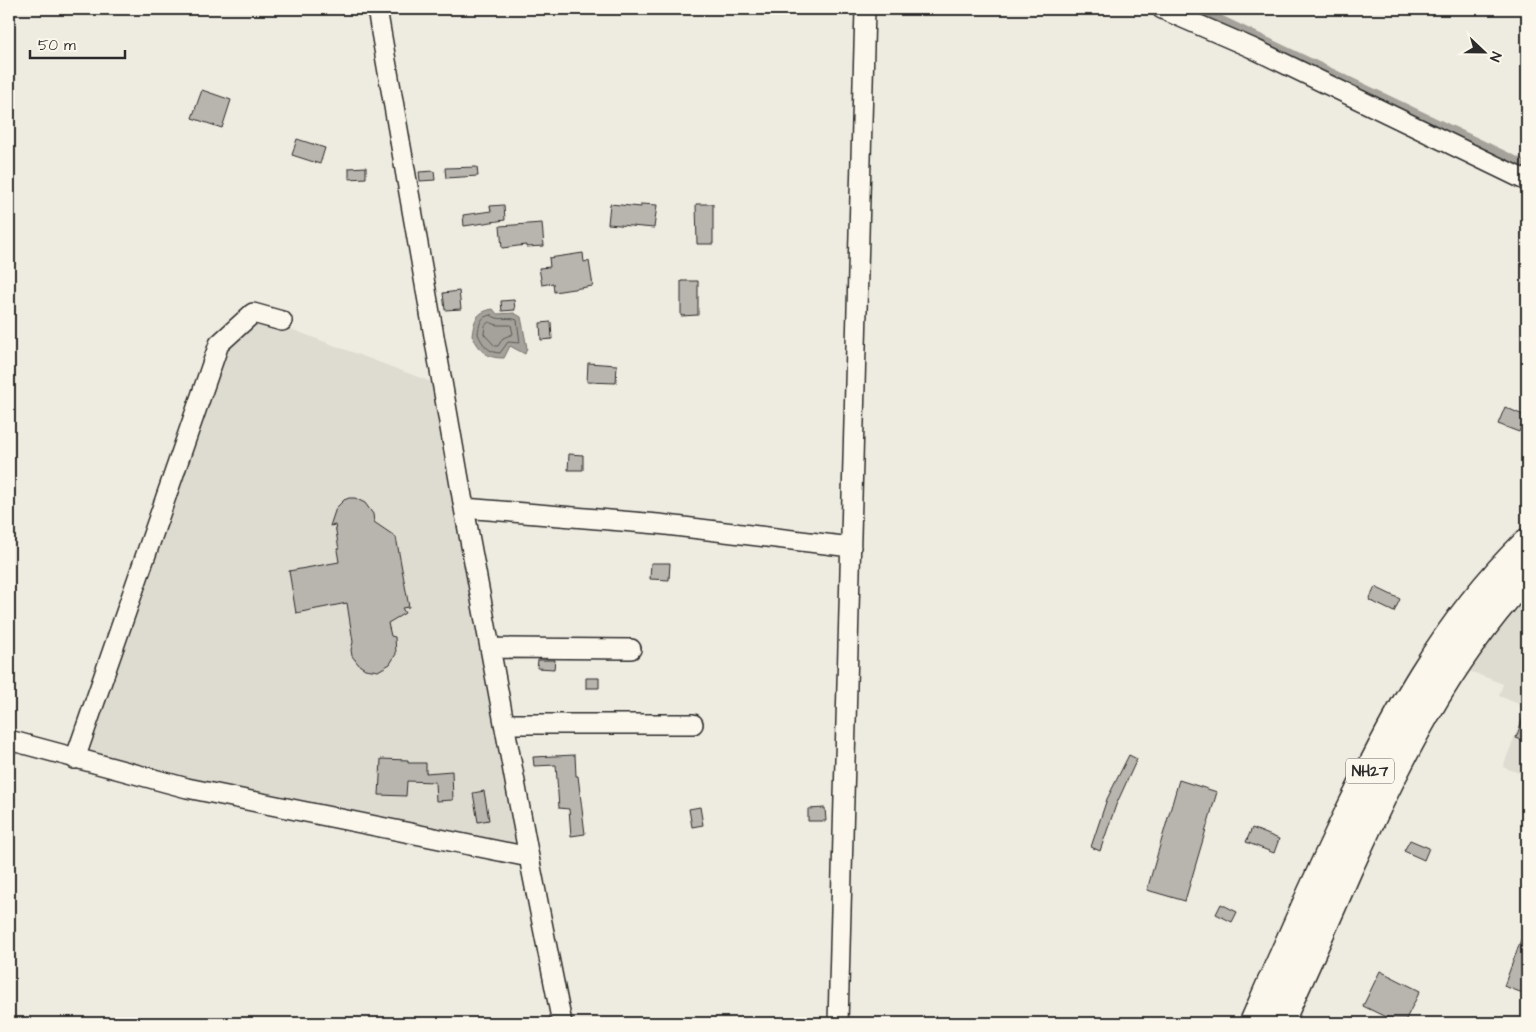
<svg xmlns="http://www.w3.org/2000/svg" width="1536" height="1032" font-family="'Architects Daughter',sans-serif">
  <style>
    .built { fill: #dedbd1 }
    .water { fill: #a4a29a; stroke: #74726e }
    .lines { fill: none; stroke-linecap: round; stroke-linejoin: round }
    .shore { stroke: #5b5b57; stroke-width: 1 }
    .canal { stroke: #a4a29a; stroke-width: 14 }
    .building { fill: #b8b5ae; stroke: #2b2b2b }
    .minor-casing { stroke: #2b2b2b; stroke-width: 22 }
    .highway-casing { stroke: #2b2b2b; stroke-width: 31 }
    .minor { stroke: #fbf7ec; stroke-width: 19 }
    .highway { stroke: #fbf7ec; stroke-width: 28 }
    .labels { text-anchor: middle; stroke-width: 5; stroke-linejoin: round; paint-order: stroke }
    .shield { fill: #fbf7ec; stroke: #696865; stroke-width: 1 }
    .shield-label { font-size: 15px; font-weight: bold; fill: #2b2b2b }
  </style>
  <rect width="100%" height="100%" fill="#eeebe0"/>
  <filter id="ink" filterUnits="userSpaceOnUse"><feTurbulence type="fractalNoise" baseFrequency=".02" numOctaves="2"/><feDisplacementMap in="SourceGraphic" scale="10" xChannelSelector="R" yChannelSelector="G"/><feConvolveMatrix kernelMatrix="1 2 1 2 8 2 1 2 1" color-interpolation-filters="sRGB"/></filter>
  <g filter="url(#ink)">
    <!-- built -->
    <path class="built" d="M256,316L434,383L520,849L85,756L224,346Z
      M1527,597V776L1503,767L1526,707L1499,696L1503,684L1464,669Z"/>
    <!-- water -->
    <path class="water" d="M493,309L497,314L514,313L521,317L527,348L525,354L510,346L504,358C485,358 482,352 472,336C474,320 476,312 493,309Z"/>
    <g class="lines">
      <!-- shore -->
      <path class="shore" d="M491,315C499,322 508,316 517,320L520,343L508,342L500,353C489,353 482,344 478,334C479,325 480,316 491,315Z
        M489,322L497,325H511L513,334L503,338L498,346H495L484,334L485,326Z"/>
      <!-- canal -->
      <path class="canal" d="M1188,9L1217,21L1527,169"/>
    </g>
    <!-- building -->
    <path class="building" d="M202,90L231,100L222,128L192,118Z
      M297,139L325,148L320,164L292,155Z
      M366,167V178L349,179V168Z
      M477,167L478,176L446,178L445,168Z
      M434,171L435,180L420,181L419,172Z
      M610,204L641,207V204L657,205L654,228L608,224Z
      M696,204H713V244H697Z
      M504,205L505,220L464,226L463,215L491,211L490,206Z
      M542,223L544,246L526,247V245L502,248L500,226Z
      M583,253L584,262L589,261L593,286L554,292L553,283L542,285L539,268L550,267L549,258Z
      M681,281H698V315L681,316Z
      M459,291L461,309L445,310L443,293Z
      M514,300L515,310L502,311L501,301Z
      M551,322L552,339L541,340L540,323Z
      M588,363L617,365L616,383L587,382Z
      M1505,407L1525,416L1519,432L1498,424Z
      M569,454L583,455V470H568Z
      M349,498H355L365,503L373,514L374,522L396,537L409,607L402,608L405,613L388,623L391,636L395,637L396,654L390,664L378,671L365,669L359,665L352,656L351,650L353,642L347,603L296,613L289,571L339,562L337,550H339L335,525L330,526L336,508L344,500Z
      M651,563H670L669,580L650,579Z
      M1375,587L1400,599L1394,612L1369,600Z
      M538,660H555L554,669L537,668Z
      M586,678H599V688H586Z
      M1526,710L1527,736L1525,741L1516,738Z
      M575,755L576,776H578L585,834L571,836L569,809L559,808L556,765L534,766L533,757Z
      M1129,755L1137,759L1116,805L1100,851L1091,847L1107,799Z
      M381,759L408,760V763H426V773L452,771L453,800L436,801L435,782L407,781L406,796L379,795Z
      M1179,780L1217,792L1185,901L1147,890Z
      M484,791L489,820L478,822L473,793Z
      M700,807L703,825L692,827L689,809Z
      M825,808L826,821H808V809Z
      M1252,828L1279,839L1274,853L1246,842Z
      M1410,840L1429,848L1424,860L1404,851Z
      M1221,904L1237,912L1232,922L1216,914Z
      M1526,926L1527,982L1523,993L1504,986Z
      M1380,971L1420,991L1404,1023H1398L1363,1006Z"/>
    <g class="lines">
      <!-- minor casing -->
      <g class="minor-casing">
        <path id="minor" d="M377,9L464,508L529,857L562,1023
          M1162,9L1252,48L1527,181
          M464,508L658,524L851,547
          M491,648L631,649
          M504,724H693
          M9,740L187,788L529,857
          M75,759L219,344L253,313L282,321
          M838,1023L865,9"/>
      </g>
      <!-- highway casing -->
      <g class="highway-casing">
        <path id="highway" d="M1254,1023C1283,956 1313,889 1344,823C1394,720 1444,624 1527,543
          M1279,1023C1302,973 1325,922 1347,871C1396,763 1445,662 1527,574"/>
      </g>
      <!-- minor -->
      <use href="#minor" class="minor"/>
      <!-- highway -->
      <use href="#highway" class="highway"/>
    </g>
  </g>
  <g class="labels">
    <!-- shield labels -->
    <rect class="shield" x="1346" y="758.5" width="48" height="25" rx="4"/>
    <g class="shield-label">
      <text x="1370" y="776">NH27</text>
    </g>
  </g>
  <!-- margin -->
  <rect width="1536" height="1032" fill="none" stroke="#fbf7ec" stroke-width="30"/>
  <rect x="15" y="15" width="1506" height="1002" fill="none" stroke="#2b2b2b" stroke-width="2" filter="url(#ink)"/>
  <!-- north arrow -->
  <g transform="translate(1484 52) rotate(112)" stroke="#fbf7ec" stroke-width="4" paint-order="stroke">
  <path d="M0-4L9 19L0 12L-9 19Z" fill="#2b2b2b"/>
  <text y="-8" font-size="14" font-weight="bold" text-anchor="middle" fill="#2b2b2b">N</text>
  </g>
  <!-- scale -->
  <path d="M30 50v8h95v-8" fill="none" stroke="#2b2b2b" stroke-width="2.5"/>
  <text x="38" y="50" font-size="15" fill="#2b2b2b" stroke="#fbf7ec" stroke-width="4" paint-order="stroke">50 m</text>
</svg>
